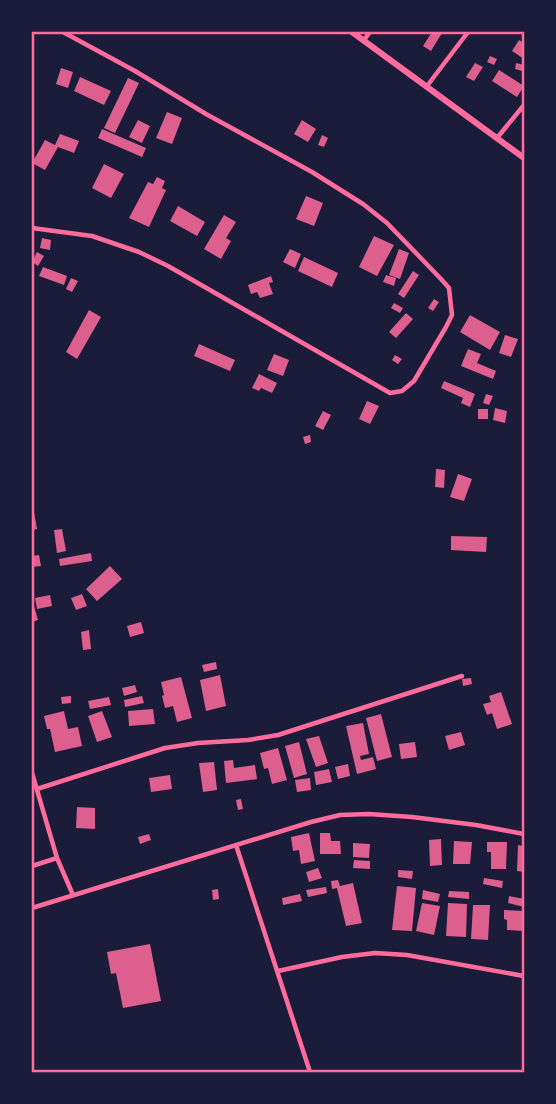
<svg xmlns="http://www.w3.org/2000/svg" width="556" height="1104" font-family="'Fira Sans',sans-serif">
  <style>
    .building { fill: #dd5f8e }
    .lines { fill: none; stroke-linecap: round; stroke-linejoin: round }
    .minor { stroke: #ff6b9d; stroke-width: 4.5 }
    .tertiary { stroke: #ff6b9d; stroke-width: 6 }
    .neatline { fill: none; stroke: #ff6b9d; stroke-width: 2.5 }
  </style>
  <rect width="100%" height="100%" fill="#1b1b3a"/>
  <!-- building -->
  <path class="building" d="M432,32H439L442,33L431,51L423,46Z
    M519,40L524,43V59L512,51Z
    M490,56L497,59L494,65L487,62Z
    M475,63L483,67L474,81L466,77Z
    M516,63L524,65L522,71L515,69Z
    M61,68L73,72L68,88L56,84Z
    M499,70L524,86L517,97L492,81Z
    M80,77L111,91L104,105L74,91Z
    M128,78L139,83L115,133L104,128Z
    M167,112L182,118L172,144L156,138Z
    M138,120L150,126L142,143L129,137Z
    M302,120L316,129L308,142L294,134Z
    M102,129L146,148L142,157L98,138Z
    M60,134L79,141L74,153L58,147L45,170L32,163L45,140L55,145Z
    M322,135L328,138L324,147L318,145Z
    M104,164L124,174L111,198L92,188Z
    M157,177L165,181L162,188L166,190L149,227L129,218L148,182L153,184Z
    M306,196L323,203L314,226L296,219Z
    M178,206L205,222L197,236L170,221Z
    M224,215L236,222L226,238L231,241L221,259L204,249Z
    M374,236L394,245L377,276L359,267Z
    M42,238L51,240L50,250L40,248Z
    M290,249L301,254L295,268L283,262Z
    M399,249L409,253L400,279L389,275Z
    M37,252L44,256L38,266L32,262Z
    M304,257L338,273L332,287L298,271Z
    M43,267L67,276L64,285L39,276Z
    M413,271L419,275L404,298L398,294Z
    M386,275L396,278L394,286L383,282Z
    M271,276L273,282L269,283L273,294L260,298L257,292L251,294L248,285Z
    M71,278L78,281L72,292L66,289Z
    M434,299L439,302L433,311L428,308Z
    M394,303L403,308L400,313L391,308Z
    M89,310L101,317L77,359L66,352Z
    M406,313L413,319L396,338L389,332Z
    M470,315L500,332L490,350L460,332Z
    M505,335L518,339L511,357L499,353Z
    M199,344L235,360L230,371L194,356Z
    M468,349L481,354L477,363L496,371L493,379L461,366Z
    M274,354L289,360L283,376L267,370Z
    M395,355L402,359L398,364L392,360Z
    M259,374L277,383L272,393L261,388L259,391L252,388Z
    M444,381L475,394L470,407L461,403L463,398L441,388Z
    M486,394L493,396L489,405L483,403Z
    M367,401L379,406L370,424L359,419Z
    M495,408L507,411L505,423L493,420Z
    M478,409H488V419H478Z
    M323,411L331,415L323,430L315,426Z
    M310,435L311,442L305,444L303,437Z
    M436,469L445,470L444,488L435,487Z
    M458,474L472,479L464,501L450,497Z
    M34,512L37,529L32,530V513Z
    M62,529L66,551L57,553L54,530Z
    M451,536L487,537L486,552L451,550Z
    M91,553L92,561L60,566L59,559Z
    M39,555L41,566L32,567V556Z
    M110,566L122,579L97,601L86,589Z
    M82,594L87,606L76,610L71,598Z
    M50,595L52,606L37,609L35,598Z
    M32,599L38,620L32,622Z
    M141,622L144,633L130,637L127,626Z
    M89,630L91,649L83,650L81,632Z
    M216,662L217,669L204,672L202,665Z
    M220,675L226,706L206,711L200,680Z
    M181,677L192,718L177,722L173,706L165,708L162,696L164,695L161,682Z
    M471,678L472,684L463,686L462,679Z
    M135,685L137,692L124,696L122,688Z
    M501,692L512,724L497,729L492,713L487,715L483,704L491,702L489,696Z
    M71,696V703L62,704L61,697Z
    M142,696L144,703L125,707L124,700Z
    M109,697L111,705L90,709L88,701Z
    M153,709L155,724L129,726L128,711Z
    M64,711L68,729L78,727L82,746L55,752L50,729H47L44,716Z
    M102,711L112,737L97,742L88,716Z
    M381,714L392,757L377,761L366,718Z
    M363,723L369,754L360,756L361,760L373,757L376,769L357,774L346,726Z
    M461,732L465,745L449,750L445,736Z
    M319,736L328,763L316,767L306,739Z
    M299,742L307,774L294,778L285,746Z
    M415,742L417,757L401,759L399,744Z
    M278,748L287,780L272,784L268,768L264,769L260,753Z
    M233,760L234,768L255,765L257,779L226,783L224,761Z
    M214,762L217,790L203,792L199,763Z
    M348,764L350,776L338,779L335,767Z
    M329,769L332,782L316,785L314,772Z
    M170,775L172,789L151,792L149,778Z
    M310,778L311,790L297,792L295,780Z
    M241,799L243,809L238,810L236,800Z
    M77,807L95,808V829L76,828Z
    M309,833L315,861L301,864L299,850L293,851L291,837Z
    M320,833H330L331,841H340L341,854H320Z
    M149,834L151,840L140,844L138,837Z
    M441,839L442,865L430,866L429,840Z
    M454,841L472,842L470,864H453Z
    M487,842H507L506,869H491V852H487Z
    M353,843L370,844L369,858L353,857Z
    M518,845L524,846V872L517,871Z
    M354,860L370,861V869L353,868Z
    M318,868L322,878L309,882L306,872Z
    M398,870L413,871L412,879L398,877Z
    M484,878L503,881L502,888L483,884Z
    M338,880L340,886L353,883L362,923L346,926L337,888L332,889L331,881Z
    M397,886L416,888L412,931L392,930Z
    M326,887L327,893L308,897L306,890Z
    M218,889L219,899L213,900L212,890Z
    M423,890L440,894L438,902L422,899Z
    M449,891L469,892V899L448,897Z
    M300,894L302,901L283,905L282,898Z
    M509,896L524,899V907L508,903Z
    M422,903L440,906L434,935L416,931Z
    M448,903L467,904L466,937L446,936Z
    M473,905H490L488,940L471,939Z
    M504,910L524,911L523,931L507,930V920L504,919Z
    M150,944L161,1001L123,1008L116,973L111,974L107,952Z"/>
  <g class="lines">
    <!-- minor -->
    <path class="minor" d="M364,40L370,32
      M427,86L468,32
      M497,138L524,105
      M32,228L92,236L139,252L168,266L390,393L402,391L414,381L446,327L452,315L449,288L441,279L387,223L363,204L312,172L206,114L135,71L63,32
      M32,773L57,858L73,895
      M37,789L165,748L198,743L248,740L278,735L462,676
      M236,845L310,1072
      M32,866L57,858
      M32,908L311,822L340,815L369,814L412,817L476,825L524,834
      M278,971L342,957L375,953L407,955L524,976"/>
    <!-- tertiary -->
    <path class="tertiary" d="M352,32L524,158"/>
  </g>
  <!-- border -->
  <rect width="556" height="1104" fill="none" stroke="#1b1b3a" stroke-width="66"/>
  <rect x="33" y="33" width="490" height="1038" class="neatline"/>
</svg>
